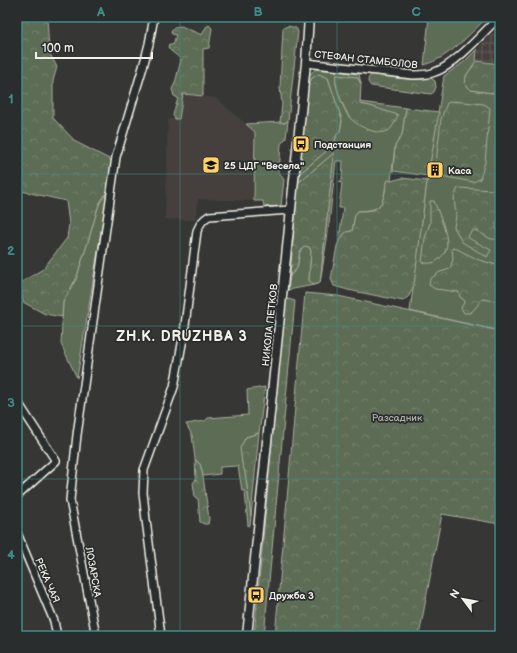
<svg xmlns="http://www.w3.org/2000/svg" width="517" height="653" font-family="'Balsamiq Sans',sans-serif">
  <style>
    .built { fill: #45403d }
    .industrial { fill: url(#industrial-grid) }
    .green { fill: #5d6c54; stroke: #a8ae9e }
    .forest { fill: url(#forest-crowns); stroke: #a8ae9e }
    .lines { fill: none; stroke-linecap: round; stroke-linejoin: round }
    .minor-casing { stroke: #f4f1e8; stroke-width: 10 }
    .tertiary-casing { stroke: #f4f1e8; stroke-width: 11 }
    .minor { stroke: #2a2d2e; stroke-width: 7 }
    .tertiary { stroke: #2a2d2e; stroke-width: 8 }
    .grid { fill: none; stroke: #3d8f86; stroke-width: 1; stroke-opacity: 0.55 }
    .labels { text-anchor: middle; stroke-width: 3.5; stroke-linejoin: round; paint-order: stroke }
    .street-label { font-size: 10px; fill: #f4f1e8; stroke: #2a2d2e }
    .poi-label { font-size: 10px; font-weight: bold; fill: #f4f1e8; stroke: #2a2d2e; text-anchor: start }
    .park-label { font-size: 10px; fill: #b0b5a5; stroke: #2a2d2e }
    .district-label { font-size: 14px; font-weight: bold; letter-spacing: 1px; fill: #f4f1e8; stroke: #2a2d2e }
    .neatline { fill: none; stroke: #3d8f86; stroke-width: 1.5 }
    .grid-label { font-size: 13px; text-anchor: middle; font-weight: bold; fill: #3d8f86 }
  </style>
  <defs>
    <pattern id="industrial-grid" width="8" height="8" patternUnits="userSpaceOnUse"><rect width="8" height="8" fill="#45403d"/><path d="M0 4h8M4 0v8" fill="none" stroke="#605c59"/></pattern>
    <pattern id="forest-crowns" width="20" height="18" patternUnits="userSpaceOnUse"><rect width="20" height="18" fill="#5d6c54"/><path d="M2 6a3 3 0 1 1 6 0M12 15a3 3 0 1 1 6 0" fill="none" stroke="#75816d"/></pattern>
  </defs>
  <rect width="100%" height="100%" fill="#363635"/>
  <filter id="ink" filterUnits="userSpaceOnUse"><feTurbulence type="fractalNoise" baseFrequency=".025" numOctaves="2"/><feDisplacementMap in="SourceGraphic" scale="8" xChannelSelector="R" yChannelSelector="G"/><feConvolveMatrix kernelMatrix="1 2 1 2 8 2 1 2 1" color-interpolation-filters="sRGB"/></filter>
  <g filter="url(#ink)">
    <!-- built -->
    <path class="built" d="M183,94L216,98L255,132L254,201L198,199L195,220L165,219L168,119H179Z"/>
    <!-- industrial -->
    <path class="industrial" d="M500,26V64L476,61L477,49Z"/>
    <!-- green -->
    <path class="green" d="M429,17H488C468,35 451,57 424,65Z
      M477,49L476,61L466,76L471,90L500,94V331L410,311L427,181L444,76L464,62Z
      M316,69L359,74L361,84L357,77L336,75C333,82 344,111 349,117C351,119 354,121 357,123L376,108L360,104L359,102L406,108L402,135L395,146L391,181L386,183C383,206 381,210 358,211L355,215L352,232H346L339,241L343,208H339L342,183L339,182L342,180L343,161H336L328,233L320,283L334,153L298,183L299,174L335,144L336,136L340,131L342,121L328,78H312L308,86C308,78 308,74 316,69Z
      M288,121L286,138L281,144L279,172L284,180L281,206L264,207L263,201H254L255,132L246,124L280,122L284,123Z
      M108,190L77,378L61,344L63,302L76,279L87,245L99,204Z
      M305,245L309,247L311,251L309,280L312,284L314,285L288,290L290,276L297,268L300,251Z
      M265,387L259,433L246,437L242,463L245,472L247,486L251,516L250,525L248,526L245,491H242L238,466L220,467V474L203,476L200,464L195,459L192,435L186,424L205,421L208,418L248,415L247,390Z"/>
    <!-- forest -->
    <path class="forest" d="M17,17H47L49,52L57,67L53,81V118L76,142L113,161L108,190L99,204L87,245L76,279L63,302L62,317L45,314L23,302L20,283L43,269L67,238L69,224L66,201L17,190Z
      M209,25L212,28L209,48L203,49V96L183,94L179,119H175L173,115L178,98L174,96L172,89L175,83L181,60C177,54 171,53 168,47L169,44L173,45L176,35L172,34L171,31L174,27L181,26L202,35L206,27Z
      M288,26L296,28L298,32L288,121L284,123L280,122L282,104L280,88L283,28Z
      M476,61L500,64V94L471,90L465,84L466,76Z
      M319,74L328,78L342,120L340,131L336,136L335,144L299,174L308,86L312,78Z
      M373,74C392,77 412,82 431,78L435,81L436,87L434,92L431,94L371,86L368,82C368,78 369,76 373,74Z
      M336,75L357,77L361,84L360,104L370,106L398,115C395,121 393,128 388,131C377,136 358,126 351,119C345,113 333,82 336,75Z
      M452,101L484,104L490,108L485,162L480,179L473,182L441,176L436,163L441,119L447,103Z
      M406,108L439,112L428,176L393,171L395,146L402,135Z
      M334,153L320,283L314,285L312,284L309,280L311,251L309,247L305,246L300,251L297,268L290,276L298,183Z
      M402,178L427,181L414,285L409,296L403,301L348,290L334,286L331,279L337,246L339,241L346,232L352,231L355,215L358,211C375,211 381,210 385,192C386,188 386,184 388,180L391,181Z
      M458,188L493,190L500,191V215L496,224L498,239H491L475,230L471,232L468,236L470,239L491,250L487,257L462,242L454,227L456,216L454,197Z
      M430,201H434C438,212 450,237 446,249C445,253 442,256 439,259C434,264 428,264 422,262L425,238L430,223Z
      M452,248L457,249L479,260L500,266V302L483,299C478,303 476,309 470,313H464L461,308L465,301L460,297L459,292L435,289L429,285L430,279L440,272L450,269L453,259Z
      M305,293L338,296L500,331V524L442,514L419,636H275Z
      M288,299L295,301L264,636H254L285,302Z
      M259,433L251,516L247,486L245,472L242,463L240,448L246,437Z
      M195,459L200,464L203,476L209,519L208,524H204L200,522L198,499L195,497L193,483L196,479Z"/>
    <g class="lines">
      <!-- minor casing -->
      <g class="minor-casing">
        <path id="minor" d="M306,63L413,75C420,75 428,75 435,72C454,66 484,32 499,17
          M17,401L56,461L17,496
          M17,533L54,621L57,636
          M96,636L70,500L77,435L116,157L143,67L149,44L154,17
          M161,636L146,520L143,493L144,470L174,387L184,333L197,231C200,224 202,220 209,216L290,210"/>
      </g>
      <!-- tertiary casing -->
      <g class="tertiary-casing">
        <path id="tertiary" d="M247,636L306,63L309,17"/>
      </g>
      <!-- minor -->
      <use href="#minor" class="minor"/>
      <!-- tertiary -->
      <use href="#tertiary" class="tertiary"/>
    </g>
  </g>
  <!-- grid -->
  <path class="grid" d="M180,17V636M337,17V636M17,174H500M17,326H500M17,479H500"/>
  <!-- icons -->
  <defs>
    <g id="bus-square" transform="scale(0.9)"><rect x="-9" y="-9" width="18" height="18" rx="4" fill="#ffd166" stroke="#2a2d2e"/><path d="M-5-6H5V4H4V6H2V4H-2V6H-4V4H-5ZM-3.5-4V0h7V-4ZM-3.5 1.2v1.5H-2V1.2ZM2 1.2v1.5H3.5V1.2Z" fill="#111"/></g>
    <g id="school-square" transform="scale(0.9)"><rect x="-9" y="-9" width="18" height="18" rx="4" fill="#ffd166" stroke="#2a2d2e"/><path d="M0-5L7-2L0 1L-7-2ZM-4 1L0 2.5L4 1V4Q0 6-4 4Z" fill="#111"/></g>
    <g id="building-square" transform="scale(0.9)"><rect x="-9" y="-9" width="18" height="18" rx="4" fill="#ffd166" stroke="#2a2d2e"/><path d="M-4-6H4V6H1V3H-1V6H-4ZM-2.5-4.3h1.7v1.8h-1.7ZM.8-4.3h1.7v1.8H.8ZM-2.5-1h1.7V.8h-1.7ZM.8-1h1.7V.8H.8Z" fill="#111"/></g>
  </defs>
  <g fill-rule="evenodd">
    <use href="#bus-square" x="301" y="144"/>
    <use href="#school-square" x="211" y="165"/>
    <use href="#building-square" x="435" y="170"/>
    <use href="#bus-square" x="256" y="595"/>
  </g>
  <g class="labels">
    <!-- street labels -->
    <g class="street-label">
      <text transform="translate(366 59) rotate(6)" y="4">СТЕФАН СТАМБОЛОВ</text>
      <text transform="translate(269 325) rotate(-84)" y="4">НИКОЛА ПЕТКОВ</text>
      <text transform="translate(94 572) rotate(80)" y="4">ЛОЗАРСКА</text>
      <text transform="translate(48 580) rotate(67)" y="4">РЕКА ЧАЯ</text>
    </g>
    <!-- poi labels -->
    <g class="poi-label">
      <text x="314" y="148">Подстанция</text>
      <text x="224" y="169">25 ЦДГ "Весела"</text>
      <text x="448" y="174">Каса</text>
      <text x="269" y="599">Дружба 3</text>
    </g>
    <!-- park labels -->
    <g class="park-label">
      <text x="397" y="421">Разсадник</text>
    </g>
    <!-- district labels -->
    <g class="district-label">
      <text x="182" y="341">ZH.K. DRUZHBA 3</text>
    </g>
  </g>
  <!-- margin -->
  <rect width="517" height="653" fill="none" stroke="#2a2d2e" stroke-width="44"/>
  <!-- north arrow -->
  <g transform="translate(463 599) rotate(302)" stroke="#2a2d2e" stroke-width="3" paint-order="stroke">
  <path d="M0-3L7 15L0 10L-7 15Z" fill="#f4f1e8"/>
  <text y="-6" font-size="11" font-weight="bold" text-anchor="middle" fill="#f4f1e8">N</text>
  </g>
  <!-- scale -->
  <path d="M36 52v6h116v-6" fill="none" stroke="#f4f1e8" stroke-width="2"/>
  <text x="42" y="52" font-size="12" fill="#f4f1e8" stroke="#2a2d2e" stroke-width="3" paint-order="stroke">100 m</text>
  <rect x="22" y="22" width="473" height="609" class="neatline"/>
  <g class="grid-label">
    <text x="101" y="16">A</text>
    <text x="258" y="16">B</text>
    <text x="416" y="16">C</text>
    <text x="11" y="103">1</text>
    <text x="11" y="255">2</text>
    <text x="11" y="407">3</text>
    <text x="11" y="559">4</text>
  </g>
</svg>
